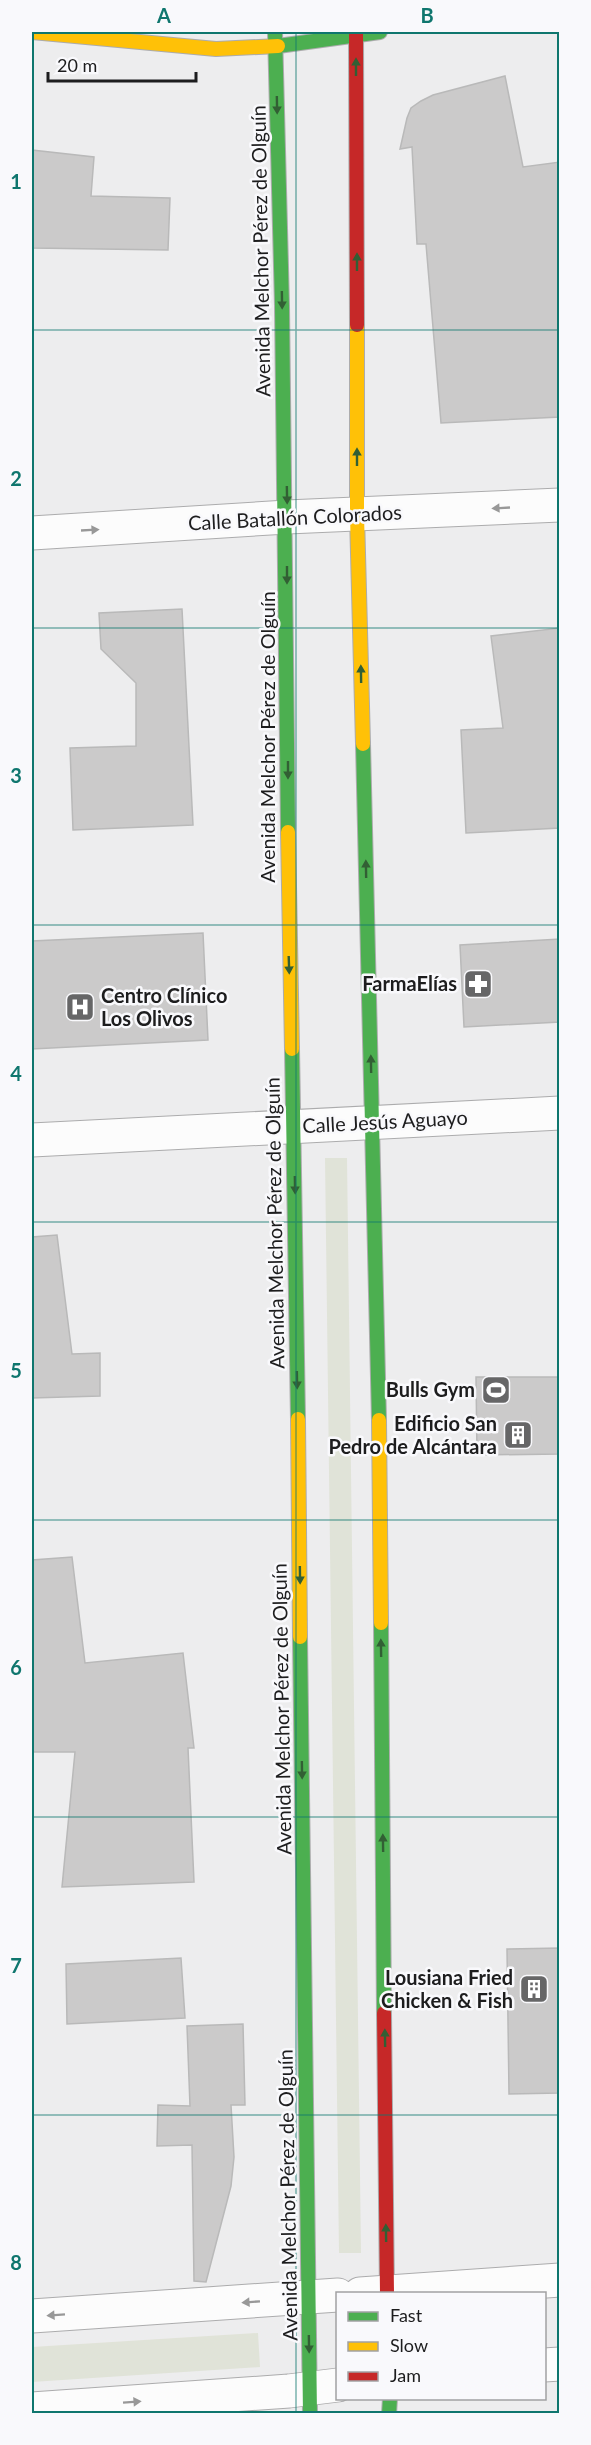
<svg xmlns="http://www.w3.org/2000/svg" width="591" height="2445" font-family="Lato,sans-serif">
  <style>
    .green { fill: #e0e3d8 }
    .building { fill: #cbcaca; stroke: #b9b9b9; stroke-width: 1.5 }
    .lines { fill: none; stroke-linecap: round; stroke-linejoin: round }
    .street-casing { stroke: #acacad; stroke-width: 35 }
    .fast-casing { stroke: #acacad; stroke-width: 16 }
    .slow-casing { stroke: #acacad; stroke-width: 16 }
    .jam-casing { stroke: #acacad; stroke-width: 16 }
    .street { stroke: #fcfcfc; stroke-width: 33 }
    .fast { stroke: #4caf50; stroke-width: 14 }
    .slow { stroke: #ffc107; stroke-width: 14 }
    .jam { stroke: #c62828; stroke-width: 14 }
    .oneway { fill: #325f34 }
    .oneway2 { fill: #989898 }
    .grid { fill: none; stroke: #0f766e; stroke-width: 1.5; stroke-opacity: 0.55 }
    .labels { text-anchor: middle; stroke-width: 5; stroke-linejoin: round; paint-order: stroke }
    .street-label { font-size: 20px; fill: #1d1d1e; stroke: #f9f9fc }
    .poi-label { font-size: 20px; font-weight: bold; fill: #1d1d1e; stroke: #f9f9fc; text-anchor: end }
    .neatline { fill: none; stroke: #0f766e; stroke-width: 2 }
    .grid-label { font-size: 20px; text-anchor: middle; font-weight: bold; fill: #0f766e }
  </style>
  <rect width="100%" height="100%" fill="#ededee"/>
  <!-- green -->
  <path class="green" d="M325,1158H347L361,2253H339Z
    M258,2333L260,2367L32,2382V2347Z"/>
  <!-- building -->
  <path class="building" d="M505,76L523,167L560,162V417L441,423L426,244H417L412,147L400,149L407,118L411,108L421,101L433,95Z
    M32,150L94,157L91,196L170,198L168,250L32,248Z
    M182,609L193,825L73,830L70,748L136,746V683L101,649L99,613Z
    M560,628V828L466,833L461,730L503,728L491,636Z
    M203,933L208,1040L32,1049V941Z
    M560,939V1022L464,1027L460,945Z
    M57,1235L72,1354L100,1353V1396L32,1398V1237Z
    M476,1377H560V1454L477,1455Z
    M72,1557L85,1663L183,1653L194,1748H188L194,1882L62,1887L75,1752H32V1560Z
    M560,1948V2093L509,2094L507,1949Z
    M181,1958L185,2018L67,2024L66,1964Z
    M243,2024L245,2105H231L234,2157L231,2186L206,2282L194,2281L192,2145L157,2146L158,2105L190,2106L187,2026Z"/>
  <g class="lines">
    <!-- street casing -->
    <g class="street-casing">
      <path id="street" d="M32,533L287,517L560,505
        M32,1140L560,1113
        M360,2294L560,2280
        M32,2316L338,2295
        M544,2365L560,2364
        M32,2409L289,2391L338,2385"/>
    </g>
    <!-- fast casing -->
    <g class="fast-casing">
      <path id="fast" d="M275,32L282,306L288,832
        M278,46L380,32
        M363,744L379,1420
        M292,1049L298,1419
        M381,1623L384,2013
        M300,1637L310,2414
        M389,2414L390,2398"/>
    </g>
    <!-- slow casing -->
    <g class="slow-casing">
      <path id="slow" d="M32,32L216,49L278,46
        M357,325V515L363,744
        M288,832L292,1049
        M298,1419L300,1637
        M379,1420L381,1623"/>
    </g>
    <!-- jam casing -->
    <g class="jam-casing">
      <path id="jam" d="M356,32L357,325
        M384,2013L387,2294"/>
    </g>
    <!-- street -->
    <use href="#street" class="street"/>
    <!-- fast -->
    <use href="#fast" class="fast"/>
    <!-- slow -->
    <use href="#slow" class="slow"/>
    <!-- jam -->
    <use href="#jam" class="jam"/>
  </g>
  <!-- one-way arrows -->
  <defs><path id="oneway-solid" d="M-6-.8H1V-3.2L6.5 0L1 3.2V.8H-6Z" transform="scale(1.5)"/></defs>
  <g class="oneway">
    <use href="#oneway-solid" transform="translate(356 67) rotate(-90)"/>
    <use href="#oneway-solid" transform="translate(277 105) rotate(89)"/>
    <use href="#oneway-solid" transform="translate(357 262) rotate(-90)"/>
    <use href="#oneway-solid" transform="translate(282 300) rotate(89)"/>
    <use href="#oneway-solid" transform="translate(357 457) rotate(-90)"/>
    <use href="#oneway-solid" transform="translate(287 495) rotate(89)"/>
    <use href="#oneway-solid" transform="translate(287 575) rotate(90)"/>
    <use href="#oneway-solid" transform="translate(361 674) rotate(-91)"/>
    <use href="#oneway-solid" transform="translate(288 770) rotate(90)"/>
    <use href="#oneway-solid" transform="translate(366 869) rotate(-91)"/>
    <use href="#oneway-solid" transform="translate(289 965) rotate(88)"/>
    <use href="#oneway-solid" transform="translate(371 1064) rotate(-91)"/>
    <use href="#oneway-solid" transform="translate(295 1185) rotate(89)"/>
    <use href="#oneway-solid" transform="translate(297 1380) rotate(89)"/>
    <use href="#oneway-solid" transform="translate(300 1575) rotate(89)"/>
    <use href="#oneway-solid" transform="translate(381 1648) rotate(-91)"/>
    <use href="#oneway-solid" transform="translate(302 1770) rotate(89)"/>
    <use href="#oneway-solid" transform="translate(383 1843) rotate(-91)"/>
    <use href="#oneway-solid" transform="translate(385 2038) rotate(-91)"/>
    <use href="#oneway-solid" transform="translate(386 2233) rotate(-91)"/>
    <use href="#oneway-solid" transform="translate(309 2344) rotate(89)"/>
  </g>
  <g class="oneway2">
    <use href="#oneway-solid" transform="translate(501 508) rotate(177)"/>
    <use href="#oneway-solid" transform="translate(90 530) rotate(-3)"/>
    <use href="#oneway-solid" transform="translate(251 2302) rotate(176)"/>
    <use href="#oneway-solid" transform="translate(56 2315) rotate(176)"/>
    <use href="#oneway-solid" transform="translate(132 2402) rotate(-4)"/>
  </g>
  <!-- grid -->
  <path class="grid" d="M296,32V2414M32,330H560M32,628H560M32,925H560M32,1222H560M32,1520H560M32,1817H560M32,2115H560"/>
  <!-- icons -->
  <defs>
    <g id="pharmacy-square" transform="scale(1.5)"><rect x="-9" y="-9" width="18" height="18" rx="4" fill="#666667" stroke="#f9f9fc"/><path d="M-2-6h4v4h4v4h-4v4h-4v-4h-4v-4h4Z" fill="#fff"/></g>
    <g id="hospital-square" transform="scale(1.5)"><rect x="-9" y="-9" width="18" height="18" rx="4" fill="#666667" stroke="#f9f9fc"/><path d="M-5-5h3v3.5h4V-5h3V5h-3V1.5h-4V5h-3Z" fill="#fff"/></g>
    <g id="stadium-square" transform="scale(1.5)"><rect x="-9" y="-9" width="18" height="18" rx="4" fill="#666667" stroke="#f9f9fc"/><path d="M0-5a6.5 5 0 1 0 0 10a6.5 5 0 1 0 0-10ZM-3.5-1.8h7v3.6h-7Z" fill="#fff"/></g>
    <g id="building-square" transform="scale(1.5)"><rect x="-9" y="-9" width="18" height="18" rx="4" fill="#666667" stroke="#f9f9fc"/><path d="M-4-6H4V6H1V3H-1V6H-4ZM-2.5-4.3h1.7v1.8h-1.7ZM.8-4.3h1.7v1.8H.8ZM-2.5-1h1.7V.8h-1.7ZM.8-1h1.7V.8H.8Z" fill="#fff"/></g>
  </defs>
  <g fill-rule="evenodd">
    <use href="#pharmacy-square" x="478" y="984"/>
    <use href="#hospital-square" x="80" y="1007"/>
    <use href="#stadium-square" x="496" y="1390"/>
    <use href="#building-square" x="518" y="1435"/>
    <use href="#building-square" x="534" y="1989"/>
  </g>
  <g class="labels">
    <!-- street labels -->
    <g class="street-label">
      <text transform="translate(261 251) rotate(-91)" y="7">Avenida Melchor Pérez de Olguín</text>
      <text transform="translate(295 518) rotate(-3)" y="7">Calle Batallón Colorados</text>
      <text transform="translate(268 737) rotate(-90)" y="7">Avenida Melchor Pérez de Olguín</text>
      <text transform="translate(385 1122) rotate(-3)" y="7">Calle Jesús Aguayo</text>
      <text transform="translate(275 1223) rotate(-91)" y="7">Avenida Melchor Pérez de Olguín</text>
      <text transform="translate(282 1709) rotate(-91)" y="7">Avenida Melchor Pérez de Olguín</text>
      <text transform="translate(288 2195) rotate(-91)" y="7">Avenida Melchor Pérez de Olguín</text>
    </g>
    <!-- poi labels -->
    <g class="poi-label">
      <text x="457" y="991">FarmaElías</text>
      <text x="101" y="1003" text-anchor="start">Centro Clínico<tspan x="101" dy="23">Los Olivos</tspan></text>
      <text x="475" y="1397">Bulls Gym</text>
      <text x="497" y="1431">Edificio San<tspan x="497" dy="23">Pedro de Alcántara</tspan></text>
      <text x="513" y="1985">Lousiana Fried<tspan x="513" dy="23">Chicken &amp; Fish</tspan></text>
    </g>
  </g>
  <!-- border -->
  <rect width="591" height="2445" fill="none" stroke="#f9f9fc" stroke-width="66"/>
  <!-- legend -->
  <rect x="336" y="2292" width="210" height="108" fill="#f9f9fc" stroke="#a1a1a3" stroke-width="1.5"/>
  <rect x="348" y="2312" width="30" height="9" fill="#4caf50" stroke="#a1a1a3" stroke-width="1.5"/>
  <text x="390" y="2322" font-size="18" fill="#1d1d1e">Fast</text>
  <rect x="348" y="2342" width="30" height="9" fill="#ffc107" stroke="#a1a1a3" stroke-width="1.5"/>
  <text x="390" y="2352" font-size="18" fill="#1d1d1e">Slow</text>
  <rect x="348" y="2372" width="30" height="9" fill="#c62828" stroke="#a1a1a3" stroke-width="1.5"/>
  <text x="390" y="2382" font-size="18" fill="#1d1d1e">Jam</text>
  <!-- scale -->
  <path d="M48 72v9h148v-9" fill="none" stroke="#1d1d1e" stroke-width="3"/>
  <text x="57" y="72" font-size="18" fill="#1d1d1e" stroke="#f9f9fc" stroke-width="4.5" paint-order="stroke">20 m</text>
  <rect x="33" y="33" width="525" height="2379" class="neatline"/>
  <g class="grid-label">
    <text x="164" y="23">A</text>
    <text x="427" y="23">B</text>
    <text x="16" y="189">1</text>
    <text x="16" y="486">2</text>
    <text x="16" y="783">3</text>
    <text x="16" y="1081">4</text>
    <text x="16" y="1378">5</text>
    <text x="16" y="1675">6</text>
    <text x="16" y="1973">7</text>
    <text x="16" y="2270">8</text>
  </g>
</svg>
